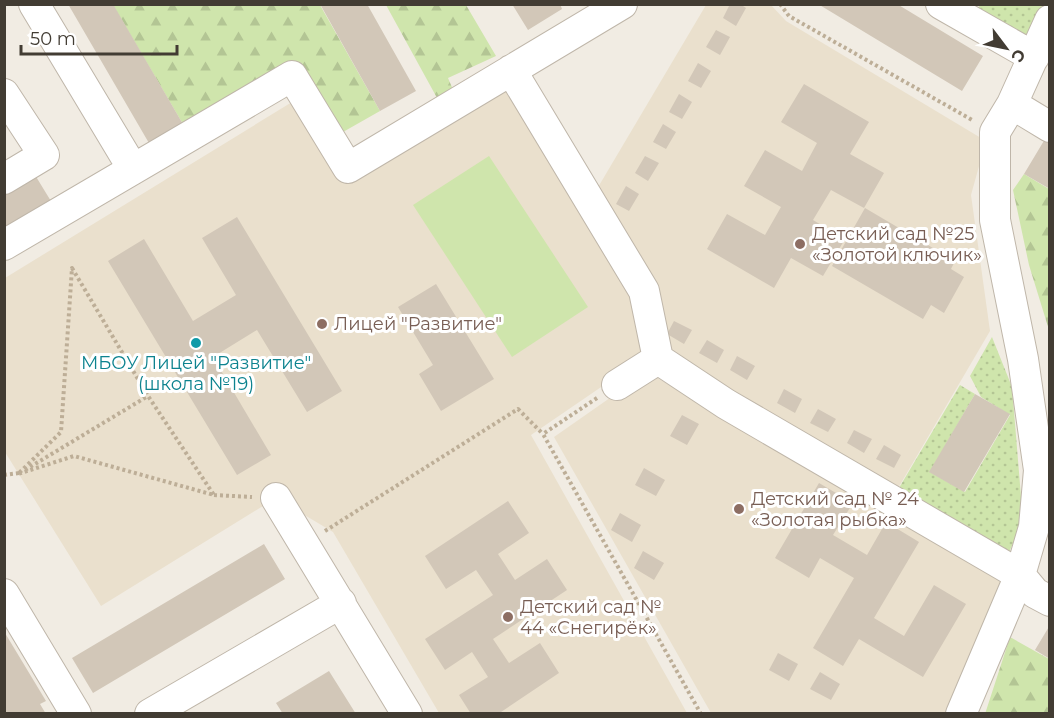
<svg xmlns="http://www.w3.org/2000/svg" width="1054" height="718" font-family="Montserrat,sans-serif">
  <style>
    .education { fill: #eae0cd }
    .grass { fill: url(#grass-dots) }
    .forest { fill: url(#forest-firs) }
    .garden { fill: #cfe5ac }
    .building { fill: #d2c7b8 }
    .lines { fill: none; stroke-linecap: round; stroke-linejoin: round }
    .minor-casing { stroke: #bfb6a9; stroke-width: 32 }
    .path { stroke: #bdae97; stroke-width: 4; stroke-dasharray: 3 3; stroke-linecap: butt }
    .minor { stroke: #fff; stroke-width: 30 }
    .education-dot { fill: #8d6e63; stroke: #fff; stroke-width: 2 }
    .culture-dot { fill: #0f9aa8; stroke: #fff; stroke-width: 2 }
    .labels { text-anchor: middle; stroke-width: 6; stroke-linejoin: round; paint-order: stroke }
    .education-label { font-size: 18px; fill: #785e54; stroke: #fff; text-anchor: start }
    .culture-label { font-size: 18px; fill: #0d838f; stroke: #fff }
  </style>
  <defs>
    <pattern id="grass-dots" width="8" height="8" patternUnits="userSpaceOnUse" patternTransform="scale(1.5)"><rect width="8" height="8" fill="#cfe5ac"/><path d="M2 2h.1M6 6h.1" fill="none" stroke="#b3c594" stroke-width="1.8" stroke-linecap="round"/></pattern>
    <pattern id="forest-firs" width="22" height="20" patternUnits="userSpaceOnUse" patternTransform="scale(1.5)"><rect width="22" height="20" fill="#cfe5ac"/><path d="M5 1l3.5 6h-7zM16 11l3.5 6h-7z" fill="#b3c594"/></pattern>
  </defs>
  <rect width="100%" height="100%" fill="#f1ece3"/>
  <!-- education -->
  <path class="education" d="M706,5H771L786,21L986,141L971,195L990,331L894,495L662,356L594,194Z
    M506,81L632,293L648,355L531,435L687,713H439L333,532L276,498L101,606L5,452V278L297,99L345,175Z
    M647,372L1007,581L945,713H711L554,437Z"/>
  <!-- grass -->
  <path class="grass" d="M980,5H1049V8L1036,38L1005,36L973,18Z
    M992,337L1012,387L1023,521L1006,559L896,493L960,385L975,394L930,472L965,492L1010,415L981,397L970,376Z"/>
  <!-- forest -->
  <path class="forest" d="M113,5H320L380,111L336,136L294,68L187,131Z
    M386,5H466L496,56L448,78L457,99L442,107Z
    M1024,174L1049,189V330L1029,265L1013,190Z
    M1010,637L1049,659V713L985,714Z"/>
  <!-- garden -->
  <path class="garden" d="M489,156L588,307L512,357L413,205Z"/>
  <!-- building -->
  <path class="building" d="M68,4H113L187,131L153,150Z
    M320,4H367L416,91L380,111Z
    M512,4H560L562,9L528,30Z
    M730,4H740L746,8L736,26L723,18Z
    M818,4H897L983,56L962,91Z
    M716,30L730,37L720,55L706,47Z
    M698,63L711,71L701,88L688,81Z
    M804,84L869,122L850,154L884,173L864,208L831,190L813,220L845,239L823,276L791,258L774,288L707,249L727,214L765,235L781,207L744,186L765,150L802,171L817,143L781,122Z
    M679,94L692,102L682,119L669,112Z
    M663,124L676,132L666,149L653,142Z
    M1045,139L1050,142V189L1024,174Z
    M645,156L659,163L648,181L635,173Z
    M35,175L57,211L4,242V193Z
    M626,186L639,194L629,211L616,204Z
    M865,208L955,261L951,269L964,277L944,313L931,305L923,319L832,266Z
    M237,217L342,391L307,412L257,330L213,357L271,455L237,475L108,261L144,239L193,321L236,295L202,238Z
    M436,284L494,379L441,411L419,374L433,365L398,307Z
    M674,321L692,330L684,344L667,334Z
    M707,340L724,350L717,363L699,353Z
    M737,356L755,366L747,380L730,370Z
    M784,389L802,399L795,413L777,403Z
    M975,394L1010,414L964,492L929,472Z
    M818,409L836,419L828,432L810,423Z
    M682,415L699,424L687,445L670,436Z
    M854,430L872,439L864,453L847,443Z
    M884,445L901,455L894,468L876,459Z
    M644,468L665,480L656,496L635,485Z
    M819,483L853,503L833,535L867,555L886,522L919,542L874,618L904,636L934,585L966,604L923,677L859,639L843,666L813,648L854,578L820,558L809,578L775,558Z
    M508,501L529,533L498,554L515,580L547,559L567,590L493,639L509,663L540,643L559,673L498,714H471L459,695L488,677L472,652L445,670L425,639L493,595L476,570L446,589L425,556Z
    M620,513L641,525L632,542L611,530Z
    M264,544L285,579L93,693L72,658Z
    M643,551L664,563L654,580L634,568Z
    M1050,625V659L1035,650Z
    M5,633L46,701L40,704L46,714H7L5,710Z
    M778,653L798,664L789,681L769,670Z
    M329,671L356,714H283L276,703Z
    M820,672L840,684L831,700L810,689Z"/>
  <g class="lines">
    <!-- minor casing -->
    <g class="minor-casing">
      <path id="minor" d="M34,4L133,169
        M941,4L1034,57
        M511,70L644,291L658,359L726,404L1020,575L1035,593L1050,601
        M4,94L44,155L4,179
        M1012,104L1050,127
        M4,245L292,76L348,168L622,4
        M617,385L658,359
        M276,498L407,714
        M4,594L76,714
        M150,714L341,603
        M961,714L1020,575L1034,527L1039,470L1023,359L995,220V132L1012,104L1050,20"/>
    </g>
    <!-- path -->
    <path class="path" d="M780,4L789,16L974,121
      M72,268L148,396L214,495L74,456L18,474L61,432Z
      M597,398L543,434L701,714
      M25,470L148,396
      M4,475L19,473
      M214,495L252,497
      M325,531L518,409L543,434"/>
    <!-- minor -->
    <use href="#minor" class="minor"/>
  </g>
  <!-- markers -->
  <g class="education-dot">
    <circle cx="800" cy="244" r="6"/>
    <circle cx="322" cy="324" r="6"/>
    <circle cx="739" cy="509" r="6"/>
    <circle cx="508" cy="617" r="6"/>
  </g>
  <circle class="culture-dot" cx="196" cy="343" r="6"/>
  <g class="labels">
    <!-- education labels -->
    <g class="education-label">
      <text x="812" y="240">Детский сад №25<tspan x="812" dy="21">«Золотой ключик»</tspan></text>
      <text x="334" y="330">Лицей "Развитие"</text>
      <text x="751" y="505">Детский сад № 24<tspan x="751" dy="21">«Золотая рыбка»</tspan></text>
      <text x="520" y="613">Детский сад №<tspan x="520" dy="21">44 «Снегирёк»</tspan></text>
    </g>
    <!-- culture labels -->
    <g class="culture-label">
      <text x="196" y="369">МБОУ Лицей "Развитие"<tspan x="196" dy="21">(школа №19)</tspan></text>
    </g>
  </g>
  <!-- border -->
  <rect width="1054" height="718" fill="none" stroke="#423c33" stroke-width="12"/>
  <!-- north arrow -->
  <g transform="translate(1006 48) rotate(122)" stroke="#ffffff" stroke-width="4.5" paint-order="stroke">
  <path d="M0-4.5L10 22L0 15L-10 22Z" fill="#423c33"/>
  <text y="-9" font-size="16" font-weight="bold" text-anchor="middle" fill="#423c33">С</text>
  </g>
  <!-- scale -->
  <path d="M21 45v9h156v-9" fill="none" stroke="#423c33" stroke-width="3"/>
  <text x="30" y="45" font-size="18" fill="#423c33" stroke="#ffffff" stroke-width="4.5" paint-order="stroke">50 m</text>
</svg>
